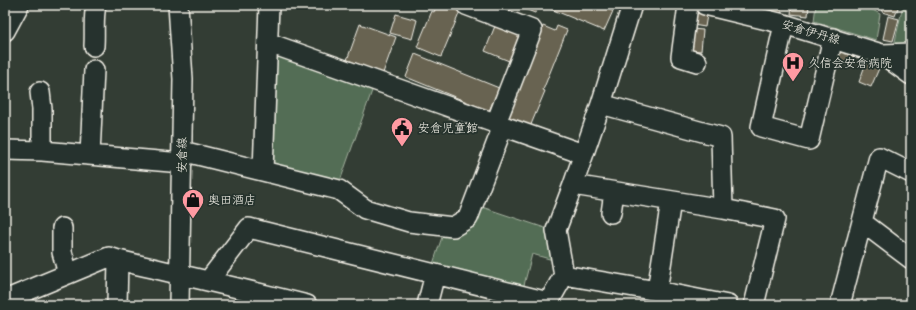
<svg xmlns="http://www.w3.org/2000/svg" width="916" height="310" font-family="Itim,'Klee One',sans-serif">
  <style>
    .green { fill: #526d54; stroke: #a3af9e }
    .building { fill: #686451; stroke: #f4f1e8 }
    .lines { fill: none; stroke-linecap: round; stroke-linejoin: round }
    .minor-casing { stroke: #f4f1e8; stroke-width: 22 }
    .minor { stroke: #26332d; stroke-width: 19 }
    .labels { text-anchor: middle; stroke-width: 3.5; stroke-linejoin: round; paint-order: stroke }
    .street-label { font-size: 12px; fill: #f4f1e8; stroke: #26332d }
    .poi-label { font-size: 12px; fill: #f4f1e8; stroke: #26332d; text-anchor: start }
  </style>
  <rect width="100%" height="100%" fill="#333d34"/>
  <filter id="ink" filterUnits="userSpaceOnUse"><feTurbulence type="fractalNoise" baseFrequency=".025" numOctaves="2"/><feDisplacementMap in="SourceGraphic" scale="8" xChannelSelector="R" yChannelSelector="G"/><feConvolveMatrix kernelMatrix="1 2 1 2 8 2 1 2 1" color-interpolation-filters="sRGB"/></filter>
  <g filter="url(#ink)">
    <!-- green -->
    <path class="green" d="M816,5H864L880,14L876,40L814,21Z
      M903,5H911V47L894,46Z
      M277,54L373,88L339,184L271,164L272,58Z
      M482,207L551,230L553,260L532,254L522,293L433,264L444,231Z"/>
    <!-- building -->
    <path class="building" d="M437,5H452L461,9L441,57L417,47L432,11L434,12Z
      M514,5H539L535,13Z
      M547,5H599L613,11L604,31L546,7Z
      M763,5H786L780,7L782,12L767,17Z
      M797,5H809L808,16L791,14L792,7H797Z
      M884,5H899L895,16L882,12Z
      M695,13L707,15L705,27L693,25Z
      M396,14L417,20L412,39L390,33Z
      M888,16L899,19L893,41L883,39Z
      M360,24L396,37L383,73L347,60Z
      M495,26L504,30V29L519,36L509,61L485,51Z
      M543,26L555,31L557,26L567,30L543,90L545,91L530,127L508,118L512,110H510L518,92H519L520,89L518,88Z
      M692,29L703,30L701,51L690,50Z
      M839,47L855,51L851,66L836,62Z
      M415,54L499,88L489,111L406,77Z
      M867,60L880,66L871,87L859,82Z"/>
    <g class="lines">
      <!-- minor casing -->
      <g class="minor-casing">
        <path id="minor" d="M178,5L183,79L179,305
          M466,5L532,30L496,123
          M688,5L681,57L697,62
          M705,5L784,24L882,54L911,75
          M784,24L761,127L809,140L833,38
          M5,31L19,5
          M94,46C95,32 93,19 96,5
          M882,54L911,53
          M40,92L42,109V151
          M601,104L721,137L723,209L775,219L754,305
          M503,126L583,154
          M5,150L42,151L182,163
          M182,151L339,190L365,209L409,222L453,227L468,218L503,126L269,43
          M90,155L94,70
          M263,171L269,5
          M573,185L601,104L632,5
          M671,201L657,291L728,305
          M611,213L614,192
          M862,222L911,259
          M62,228V252L68,274
          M209,280L249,228L540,300L545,305
          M657,291L564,275L556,230L573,185L723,209
          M5,300L109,257L118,260
          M117,305L118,260C181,275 244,289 307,305
          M427,305L435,274
          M547,305L564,275
          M840,305L879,157L911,173"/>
      </g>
      <!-- minor -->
      <use href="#minor" class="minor"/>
    </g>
  </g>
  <!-- icons -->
  <defs>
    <g id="hospital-pin" transform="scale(1.15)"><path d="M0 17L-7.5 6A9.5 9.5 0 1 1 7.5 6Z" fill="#ff9aa2" stroke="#26332d"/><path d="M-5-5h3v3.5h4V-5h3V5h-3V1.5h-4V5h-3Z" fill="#111"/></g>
    <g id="civic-pin" transform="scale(1.15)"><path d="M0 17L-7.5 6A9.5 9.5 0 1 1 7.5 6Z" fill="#ff9aa2" stroke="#26332d"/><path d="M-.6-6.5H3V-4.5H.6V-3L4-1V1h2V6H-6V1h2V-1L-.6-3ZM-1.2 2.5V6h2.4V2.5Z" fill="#111"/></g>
    <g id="shop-pin" transform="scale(1.15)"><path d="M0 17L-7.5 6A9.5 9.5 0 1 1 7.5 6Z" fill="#ff9aa2" stroke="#26332d"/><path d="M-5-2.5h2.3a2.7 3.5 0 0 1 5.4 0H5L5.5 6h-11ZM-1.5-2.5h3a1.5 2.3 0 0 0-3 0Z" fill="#111"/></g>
  </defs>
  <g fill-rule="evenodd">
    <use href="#hospital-pin" x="793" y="63"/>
    <use href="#civic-pin" x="402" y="128"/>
    <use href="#shop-pin" x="193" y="200"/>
  </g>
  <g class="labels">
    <!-- street labels -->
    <g class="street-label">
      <text transform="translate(811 32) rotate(16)" y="4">安倉伊丹線</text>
      <text transform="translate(182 155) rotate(-90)" y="4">安倉線</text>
    </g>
    <!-- poi labels -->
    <g class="poi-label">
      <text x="808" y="67">久信会安倉病院</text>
      <text x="418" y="132">安倉児童館</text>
      <text x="208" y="204">奥田酒店</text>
    </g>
  </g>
  <!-- margin -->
  <rect width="916" height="310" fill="none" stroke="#26332d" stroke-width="20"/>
  <rect x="10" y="10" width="896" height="290" fill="none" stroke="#f4f1e8" stroke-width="1.5" filter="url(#ink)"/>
</svg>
